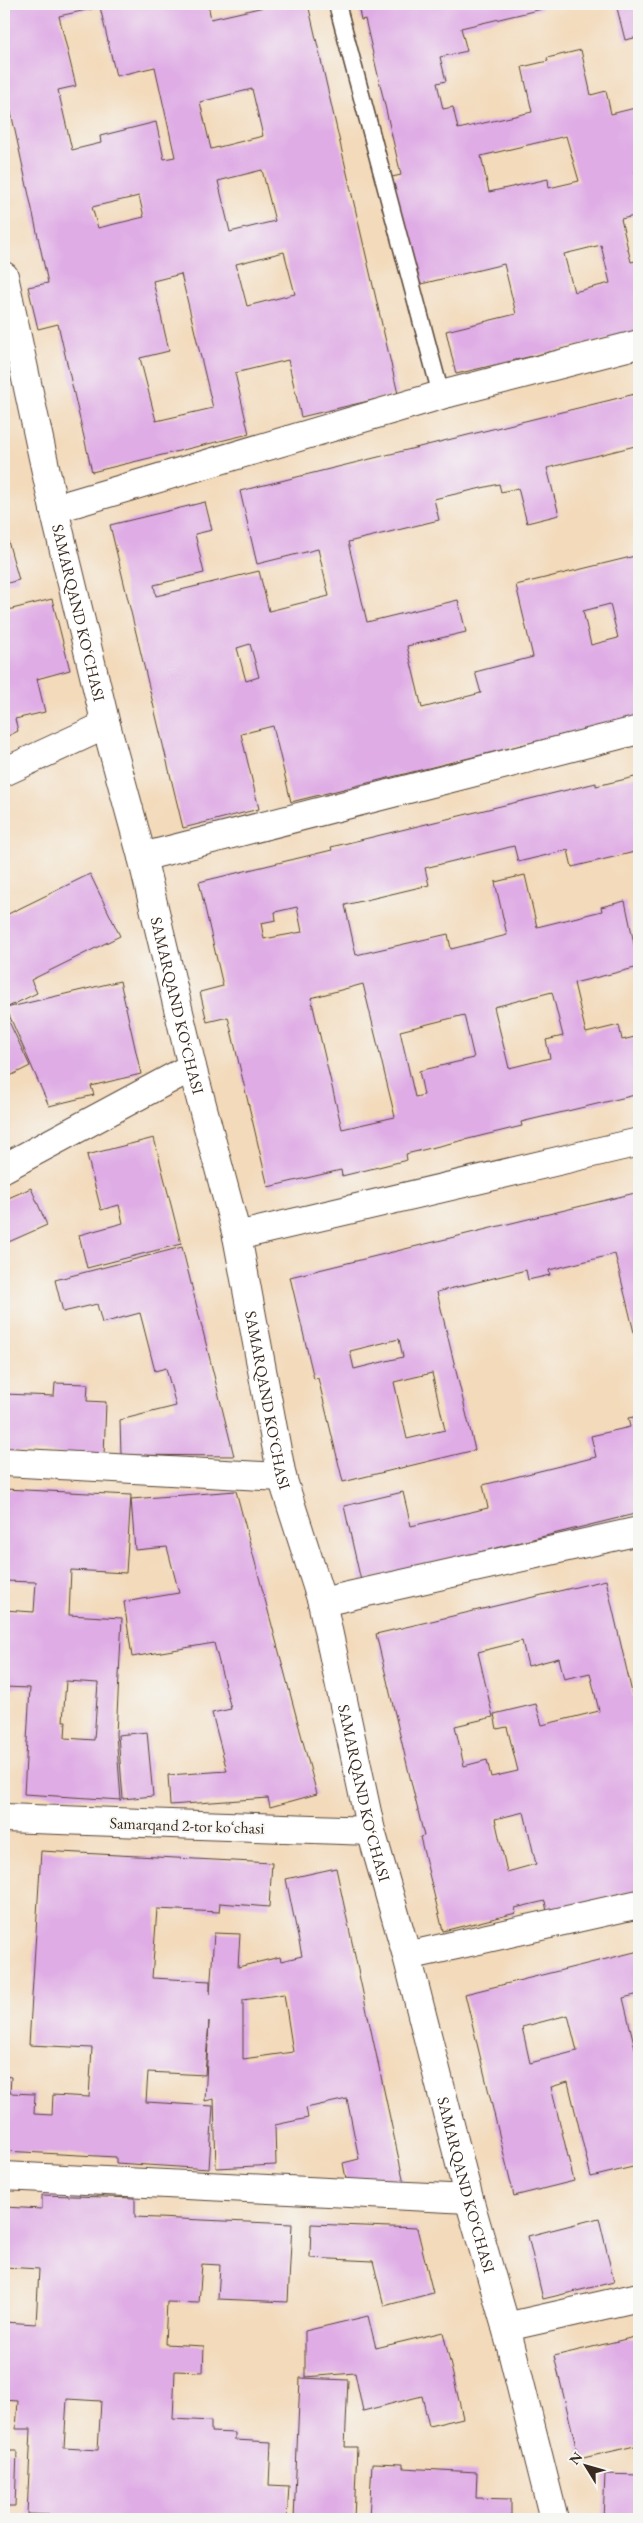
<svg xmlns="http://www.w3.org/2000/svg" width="643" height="2523" font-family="'EB Garamond',serif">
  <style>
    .building { fill: #dface5; fill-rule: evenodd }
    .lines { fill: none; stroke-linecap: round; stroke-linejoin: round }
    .service-casing { stroke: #574436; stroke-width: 19 }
    .minor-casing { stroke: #574436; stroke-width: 30 }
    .service { stroke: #fff; stroke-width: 16 }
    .minor { stroke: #fff; stroke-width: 28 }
    .labels { text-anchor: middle; stroke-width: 4; stroke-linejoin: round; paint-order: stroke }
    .street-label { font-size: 16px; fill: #3b2a1e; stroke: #f6f6f2 }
  </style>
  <rect width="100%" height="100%" fill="#f6f6f2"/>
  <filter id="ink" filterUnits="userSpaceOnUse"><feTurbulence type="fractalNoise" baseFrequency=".02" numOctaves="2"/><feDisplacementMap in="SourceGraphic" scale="10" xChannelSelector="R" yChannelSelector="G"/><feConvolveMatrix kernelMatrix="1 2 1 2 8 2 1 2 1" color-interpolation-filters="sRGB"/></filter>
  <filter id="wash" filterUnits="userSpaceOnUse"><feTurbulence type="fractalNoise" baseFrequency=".0096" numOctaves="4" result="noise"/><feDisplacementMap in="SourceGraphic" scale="20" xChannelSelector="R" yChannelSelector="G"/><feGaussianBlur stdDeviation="1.12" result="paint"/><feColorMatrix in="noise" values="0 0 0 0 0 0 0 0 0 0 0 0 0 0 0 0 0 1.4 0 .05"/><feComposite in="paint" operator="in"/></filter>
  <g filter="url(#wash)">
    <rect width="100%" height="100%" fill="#f3dabb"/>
    <g id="blocks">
      <!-- building -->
      <path class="building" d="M4,4H208L211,19L277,4H308L398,394L301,417L288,360L235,373L249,434L92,472L58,324L38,329L28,287L48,283L4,80ZM100,7L116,76L155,67L175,157L164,159L156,122L100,136L101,143L72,150L58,90L76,86L59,16ZM252,89L263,136L211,149L200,102ZM262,170L275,221L230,232L218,181ZM139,196L144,217L98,228L92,207ZM284,252L295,294L247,306L236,264ZM181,274L213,408L156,421L140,358L169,351L153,281Z
        M358,4H541L542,9L461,28L467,51L440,57L446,81L437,83L443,109L453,107L458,129L532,112L522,67L548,61L547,58L581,50L591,95L606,91L611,114L639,107V170L635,171L639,187V215L621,219L631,262L639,260V331L456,374L446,331L516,314L504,264L417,285L392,177L401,175L365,19L361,20ZM566,136L579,181L549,188L548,179L489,192L481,156ZM601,245L610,283L574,292L564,254Z
        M616,4H639V37L625,40Z
        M639,393V445L547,468L559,515L527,523L518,488L501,492L499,484L434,499L439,520L348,542L367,622L458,600L466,632L407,646L422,708L481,693L475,672L533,657L516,585L639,555V716L291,802L273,726L241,734L259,809L183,828L110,525L205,502L212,530L195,534L204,573L154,585L156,596L259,571L269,611L329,596L318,549L257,564L240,491ZM610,604L618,638L591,645L583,611ZM250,644L259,677L246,681L237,648Z
        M4,527L19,580L4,584Z
        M52,599L70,670L37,679L45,712L15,719L18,731L4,738V611Z
        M639,776V851L572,867L568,850L518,862L514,846L425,868L429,885L345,905L356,955L448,934L451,949L507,935L495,882L525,875L537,927L602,911L601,907L625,901L639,967L574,983L586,1033L619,1025L622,1040L639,1036V1110L635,1095L521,1122L522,1126L406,1154L407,1160L342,1176L341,1170L268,1187L228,1017L207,1022L200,992L223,986L199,882L332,850L331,847L596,783V786ZM297,907L302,932L264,939L261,923L276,920L275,912ZM363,984L395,1117L342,1129L311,998ZM552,992L563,1036L546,1040L550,1058L509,1068L494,1007ZM464,1015L474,1058L419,1071L424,1095L415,1097L400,1031Z
        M90,874L120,936L31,980L37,993L4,1009V916Z
        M120,981L141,1074L91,1086L94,1095L49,1106L6,1008Z
        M4,1011L30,1066L4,1079Z
        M154,1138L181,1244L87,1268L79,1235L123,1223L119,1205L101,1210L87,1155Z
        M31,1188L47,1225L4,1244V1200Z
        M639,1192V1353L615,1254L549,1270L550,1275L528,1280L526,1270L437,1292L475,1450L343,1482L318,1378L314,1379L290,1277ZM399,1339L403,1357L354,1369L350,1351ZM432,1373L445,1430L407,1439L394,1382Z
        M182,1247L234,1456L121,1455L120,1420L176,1406L166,1368L155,1371L140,1313L102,1323L97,1304L63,1312L55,1280Z
        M55,1383L88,1384L87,1401L106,1402L104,1456L4,1451V1394L54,1396Z
        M639,1416V1513L361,1581L344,1506L403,1492L411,1526L488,1508L483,1485L596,1457L591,1436L630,1427L628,1418Z
        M4,1489L131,1495L126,1573L71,1570L69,1615L122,1618L116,1734L121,1800L24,1794L30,1688L4,1687V1610L34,1612L36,1582L4,1581ZM66,1681L98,1683L94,1740L65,1738L66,1721H63Z
        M236,1491L317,1794L270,1807L268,1798L170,1805L168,1775L227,1771L212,1713L231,1709L214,1643L132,1657L124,1602L179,1593L167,1547L135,1550L131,1499Z
        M606,1580L639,1723V1890L547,1912L545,1901L515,1908L516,1913L443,1931L420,1837L424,1836L376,1634ZM522,1641L528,1666L559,1658L564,1679L590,1673L599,1711L542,1725L536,1704L494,1714L497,1729L507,1727L518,1771L491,1777L487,1760L464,1766L455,1726L493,1717L478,1652ZM524,1812L536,1864L507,1872L495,1819Z
        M147,1732L153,1796L123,1799L118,1735Z
        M41,1851L272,1863L269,1907L220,1903L219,1912L157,1909L152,1978L210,1981V1994L214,1933L240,1934L238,1967L280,1957L281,1961L302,1956L286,1879L336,1868L404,2183L347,2184L343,2163L359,2159L347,2099L306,2108L308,2118L275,2125L276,2165L216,2168L214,2099L205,2101L209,2021L205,2075L148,2072L146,2102L213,2106L209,2169L116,2163V2157L4,2151V2076L11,2077L10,2093L35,2094L34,2114L52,2115L53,2095L89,2097L92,2048L29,2045ZM284,1994L293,2052L243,2059V2000Z
        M639,1951V1994L623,1998L639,2064V2174L637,2166L591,2177L568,2082L551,2087L574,2181L514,2196L465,1994ZM568,2015L577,2051L530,2063L522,2027Z
        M42,2195L135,2198V2217L292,2224L288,2302L218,2299L220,2265L202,2264L199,2303L167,2302L165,2344L204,2346L203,2372L175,2371L173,2419L211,2421V2432L235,2433V2440L271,2442L269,2485L289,2486L287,2519H147L27,2514L31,2429H16L18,2401L4,2400V2322L36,2324L39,2269L4,2267V2207L42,2209ZM67,2399L101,2401L98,2450L64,2448Z
        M599,2218L614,2282L543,2299L528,2236Z
        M311,2224L417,2228L433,2293L384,2306L373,2261L310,2258Z
        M368,2316L376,2348L443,2332L463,2418L429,2426L422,2396L363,2411L355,2373L305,2377V2331Z
        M639,2336V2445L579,2459L554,2356Z
        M300,2378L348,2380L345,2447H357L354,2519H294Z
        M4,2451H17L15,2506H4Z
        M372,2463L403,2464V2468L477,2472L476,2498L511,2499V2519H369Z
        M605,2474L639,2475V2519H603Z"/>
    </g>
  </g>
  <g filter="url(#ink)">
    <use href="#blocks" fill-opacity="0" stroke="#574436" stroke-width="1"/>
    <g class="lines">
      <!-- service casing -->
      <g class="service-casing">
        <path id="service" d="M337,4L441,395"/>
      </g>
      <!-- minor casing -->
      <g class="minor-casing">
        <g id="minor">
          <path id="s1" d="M4,276L54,509L106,725L142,857L192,1067L237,1236L282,1477L322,1602L371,1831L407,1956L469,2199L506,2327L554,2519"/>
          <path d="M54,509L441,395L639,344"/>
          <path d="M4,772L106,725"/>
          <path d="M142,857L639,730"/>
          <path d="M4,1168L192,1067"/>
          <path d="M237,1236L639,1142"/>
          <path d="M4,1462L282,1477"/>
          <path d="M322,1602L639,1531"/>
          <path d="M4,1818L371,1831"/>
          <path d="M407,1956L639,1904"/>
          <path d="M4,2176L469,2199"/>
          <path d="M506,2327L639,2297"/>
        </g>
      </g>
      <!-- service -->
      <use href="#service" class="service"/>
      <!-- minor -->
      <use href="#minor" class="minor"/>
    </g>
  </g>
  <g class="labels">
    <!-- street labels -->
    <g class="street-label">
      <text dy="6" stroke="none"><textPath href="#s1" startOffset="345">SAMARQAND KO‘CHASI</textPath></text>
      <text dy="6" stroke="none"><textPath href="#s1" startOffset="750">SAMARQAND KO‘CHASI</textPath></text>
      <text dy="6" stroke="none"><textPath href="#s1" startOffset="1155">SAMARQAND KO‘CHASI</textPath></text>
      <text dy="6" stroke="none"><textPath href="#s1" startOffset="1560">SAMARQAND KO‘CHASI</textPath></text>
      <text transform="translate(187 1825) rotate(2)" y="6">Samarqand 2-tor koʻchasi</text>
      <text dy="6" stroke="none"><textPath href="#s1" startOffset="1965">SAMARQAND KO‘CHASI</textPath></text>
    </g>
  </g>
  <!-- margin -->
  <rect width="643" height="2523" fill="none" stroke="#f6f6f2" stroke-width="20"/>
  <!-- north arrow -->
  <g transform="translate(586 2466) rotate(307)" stroke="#f6f6f2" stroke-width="4" paint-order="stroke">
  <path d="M0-4L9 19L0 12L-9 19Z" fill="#3b2a1e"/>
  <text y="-8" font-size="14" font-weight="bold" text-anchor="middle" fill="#3b2a1e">N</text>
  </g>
</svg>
